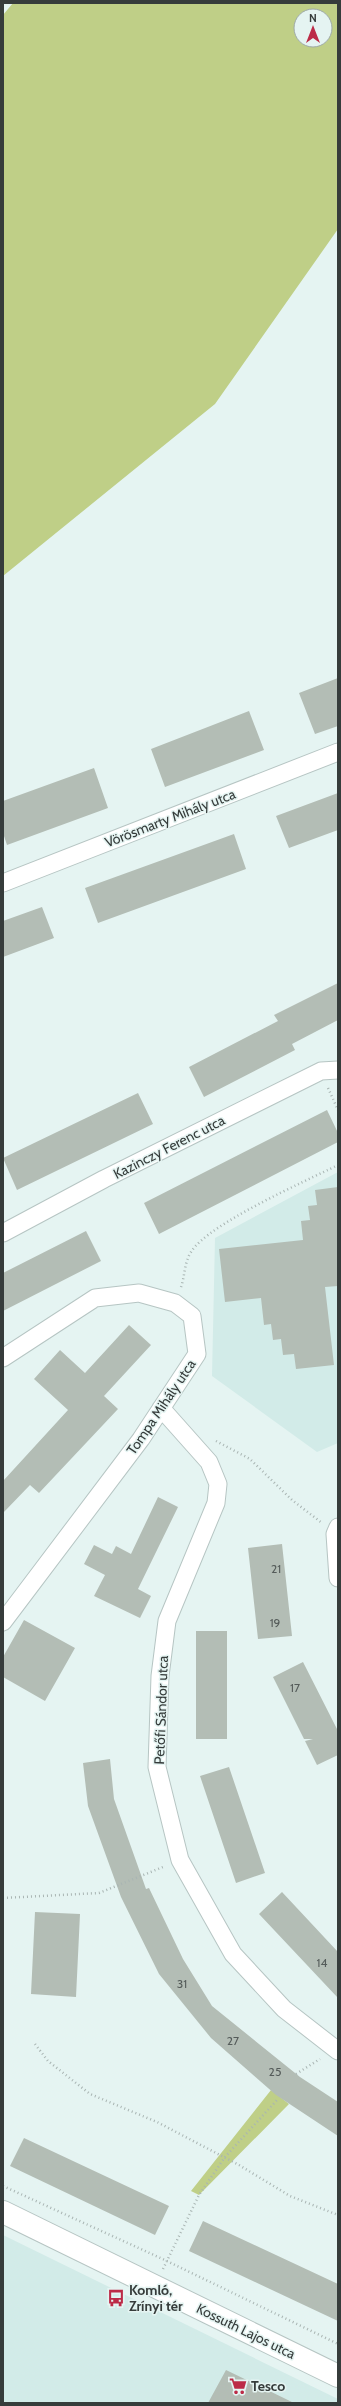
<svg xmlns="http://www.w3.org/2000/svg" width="341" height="2406" font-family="Cabin,sans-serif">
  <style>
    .built { fill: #d2ebe8 }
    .green { fill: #bfcf87; fill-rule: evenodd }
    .building { fill: #b3bdb5 }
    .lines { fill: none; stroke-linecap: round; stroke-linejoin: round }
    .street-casing { stroke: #b6c5c3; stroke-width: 19 }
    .secondary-casing { stroke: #b6c5c3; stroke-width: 24 }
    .path { stroke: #a9b5b3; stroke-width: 2.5; stroke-dasharray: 1 3; stroke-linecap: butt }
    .street { stroke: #fff; stroke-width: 17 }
    .secondary { stroke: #fff; stroke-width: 22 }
    .labels { text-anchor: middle; stroke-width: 3; stroke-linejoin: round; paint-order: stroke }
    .number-label { font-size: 12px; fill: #555c5a }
    .street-label { font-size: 14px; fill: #363c3b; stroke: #e5f4f2 }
    .poi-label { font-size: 14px; font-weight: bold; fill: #363c3b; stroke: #e5f4f2; text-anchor: start }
  </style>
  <rect width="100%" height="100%" fill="#e5f4f2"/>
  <!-- built -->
  <path class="built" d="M338,1172V1443L317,1452L212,1376L215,1238Z
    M3,2235L338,2399V2403H3Z"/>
  <!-- green -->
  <path class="green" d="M13,3H338V229L215,404L3,576V15ZM301,16H325V40H301Z
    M271,2090L289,2104L199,2195L191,2191Z"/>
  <!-- building -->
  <path class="building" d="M338,678V726L315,734L299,693Z
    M249,711L264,750L165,787L151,749Z
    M94,768L108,808L7,845L3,833V801Z
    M338,793V830L289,848L276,816Z
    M234,834L246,869L98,923L85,888Z
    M42,907L54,938L3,957V921Z
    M338,983V1020L292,1044L295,1050L204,1097L189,1067L278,1021L274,1015Z
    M138,1093L153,1124L17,1190L3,1158Z
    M327,1110L338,1133V1142L159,1234L144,1203Z
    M338,1187V1286L325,1287L334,1365L296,1369L294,1354L283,1355L281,1339L273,1340L271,1324L264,1325L261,1298L225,1302L219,1249L303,1240L301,1221L310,1220L308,1206L317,1205L315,1190Z
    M86,1231L101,1261L3,1311V1273Z
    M129,1325L151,1345L104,1396L118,1409L39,1493L30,1485L3,1513V1481L68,1410L34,1379L60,1350L85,1373Z
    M158,1497L178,1507L138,1589L151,1596L140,1618L94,1596L105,1575L84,1564L94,1545L112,1554L116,1546L131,1554Z
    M282,1544L292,1636L258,1639L248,1548Z
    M24,1620L75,1648L45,1701L3,1677V1657Z
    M196,1631H227V1739H196Z
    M303,1662L338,1731V1755L317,1765L305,1741L313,1739H304L273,1677Z
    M110,1759L114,1799L146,1889L149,1888L183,1959L212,2006L300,2077L338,2102V2136L276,2095L211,2038L159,1974L121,1897L88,1806L83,1763Z
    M229,1767L265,1873L236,1883L200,1776Z
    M282,1892L338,1952V1998L259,1914Z
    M35,1912L80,1914L76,1997L31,1994Z
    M24,2138L169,2206L155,2235L10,2166Z
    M203,2221L338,2284V2321L189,2251Z
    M226,2370L294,2403H208Z"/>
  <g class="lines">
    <!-- street casing -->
    <g class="street-casing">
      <path id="street" d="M3,883L338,752
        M3,1233L104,1179L321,1071L338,1070
        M3,1358L95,1298L139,1293L175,1303L192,1316L197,1354L141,1439L3,1622
        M161,1408L209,1462L218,1484L216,1503L167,1621L160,1676L157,1767L180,1860L233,1954L284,2009L338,2051
        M338,1527L335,1534L338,1578"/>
    </g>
    <!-- secondary casing -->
    <g class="secondary-casing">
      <path id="secondary" d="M3,2212L338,2376"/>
    </g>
    <!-- path -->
    <path class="path" d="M328,1088L338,1110
      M181,1287C185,1276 184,1263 191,1252C208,1224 304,1182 338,1165
      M216,1441L250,1459L292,1500L322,1523
      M3,1898L99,1893L163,1867
      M35,2044L48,2061L90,2094L157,2122L239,2165L290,2196L338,2215
      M296,2074L320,2059
      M3,2186L167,2261L338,2344
      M163,2269L199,2195L225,2157L277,2100"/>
    <!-- street -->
    <use href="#street" class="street"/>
    <!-- secondary -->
    <use href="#secondary" class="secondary"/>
  </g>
  <!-- icons -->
  <defs>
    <g id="bus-bare" transform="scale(1.38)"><path d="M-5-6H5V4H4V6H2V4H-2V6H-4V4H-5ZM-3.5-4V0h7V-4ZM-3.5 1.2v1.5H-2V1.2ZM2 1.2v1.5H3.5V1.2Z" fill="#bc2b47" stroke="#e5f4f2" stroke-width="2.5" paint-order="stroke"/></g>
    <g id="supermarket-bare" transform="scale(1.38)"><path d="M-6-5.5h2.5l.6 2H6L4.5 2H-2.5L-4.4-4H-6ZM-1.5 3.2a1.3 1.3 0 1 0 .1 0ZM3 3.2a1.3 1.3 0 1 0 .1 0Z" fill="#bc2b47" stroke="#e5f4f2" stroke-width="2.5" paint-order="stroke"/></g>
  </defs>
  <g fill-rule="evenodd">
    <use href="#bus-bare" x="116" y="2298"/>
    <use href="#supermarket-bare" x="238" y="2386"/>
  </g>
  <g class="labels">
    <!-- number labels -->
    <g class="number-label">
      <text x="276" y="1573">21</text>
      <text x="275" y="1627">19</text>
      <text x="295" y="1692">17</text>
      <text x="322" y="1967">14</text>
      <text x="182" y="1988">31</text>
      <text x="233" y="2045">27</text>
      <text x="275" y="2076">25</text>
    </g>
    <!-- street labels -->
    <g class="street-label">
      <text transform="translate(170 818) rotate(-21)" y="5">Vörösmarty Mihály utca</text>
      <text transform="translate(169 1147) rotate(-27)" y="5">Kazinczy Ferenc utca</text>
      <text transform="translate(161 1407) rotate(-56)" y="5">Tompa Mihály utca</text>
      <text transform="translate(161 1710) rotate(-88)" y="5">Petőfi Sándor utca</text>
      <text transform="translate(246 2331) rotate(26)" y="5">Kossuth Lajos utca</text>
    </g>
    <!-- poi labels -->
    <g class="poi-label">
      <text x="129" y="2295">Komló,<tspan x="129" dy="16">Zrínyi tér</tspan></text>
      <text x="251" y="2391">Tesco</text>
    </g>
  </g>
  <!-- border -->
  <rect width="341" height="2406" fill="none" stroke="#363c3b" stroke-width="8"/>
  <!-- north arrow -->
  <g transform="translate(313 28)"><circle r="19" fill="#e5f4f2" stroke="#9faaa9"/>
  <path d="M0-3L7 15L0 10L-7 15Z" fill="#bc2b47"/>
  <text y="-6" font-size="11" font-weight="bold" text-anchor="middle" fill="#363c3b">N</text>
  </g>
</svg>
